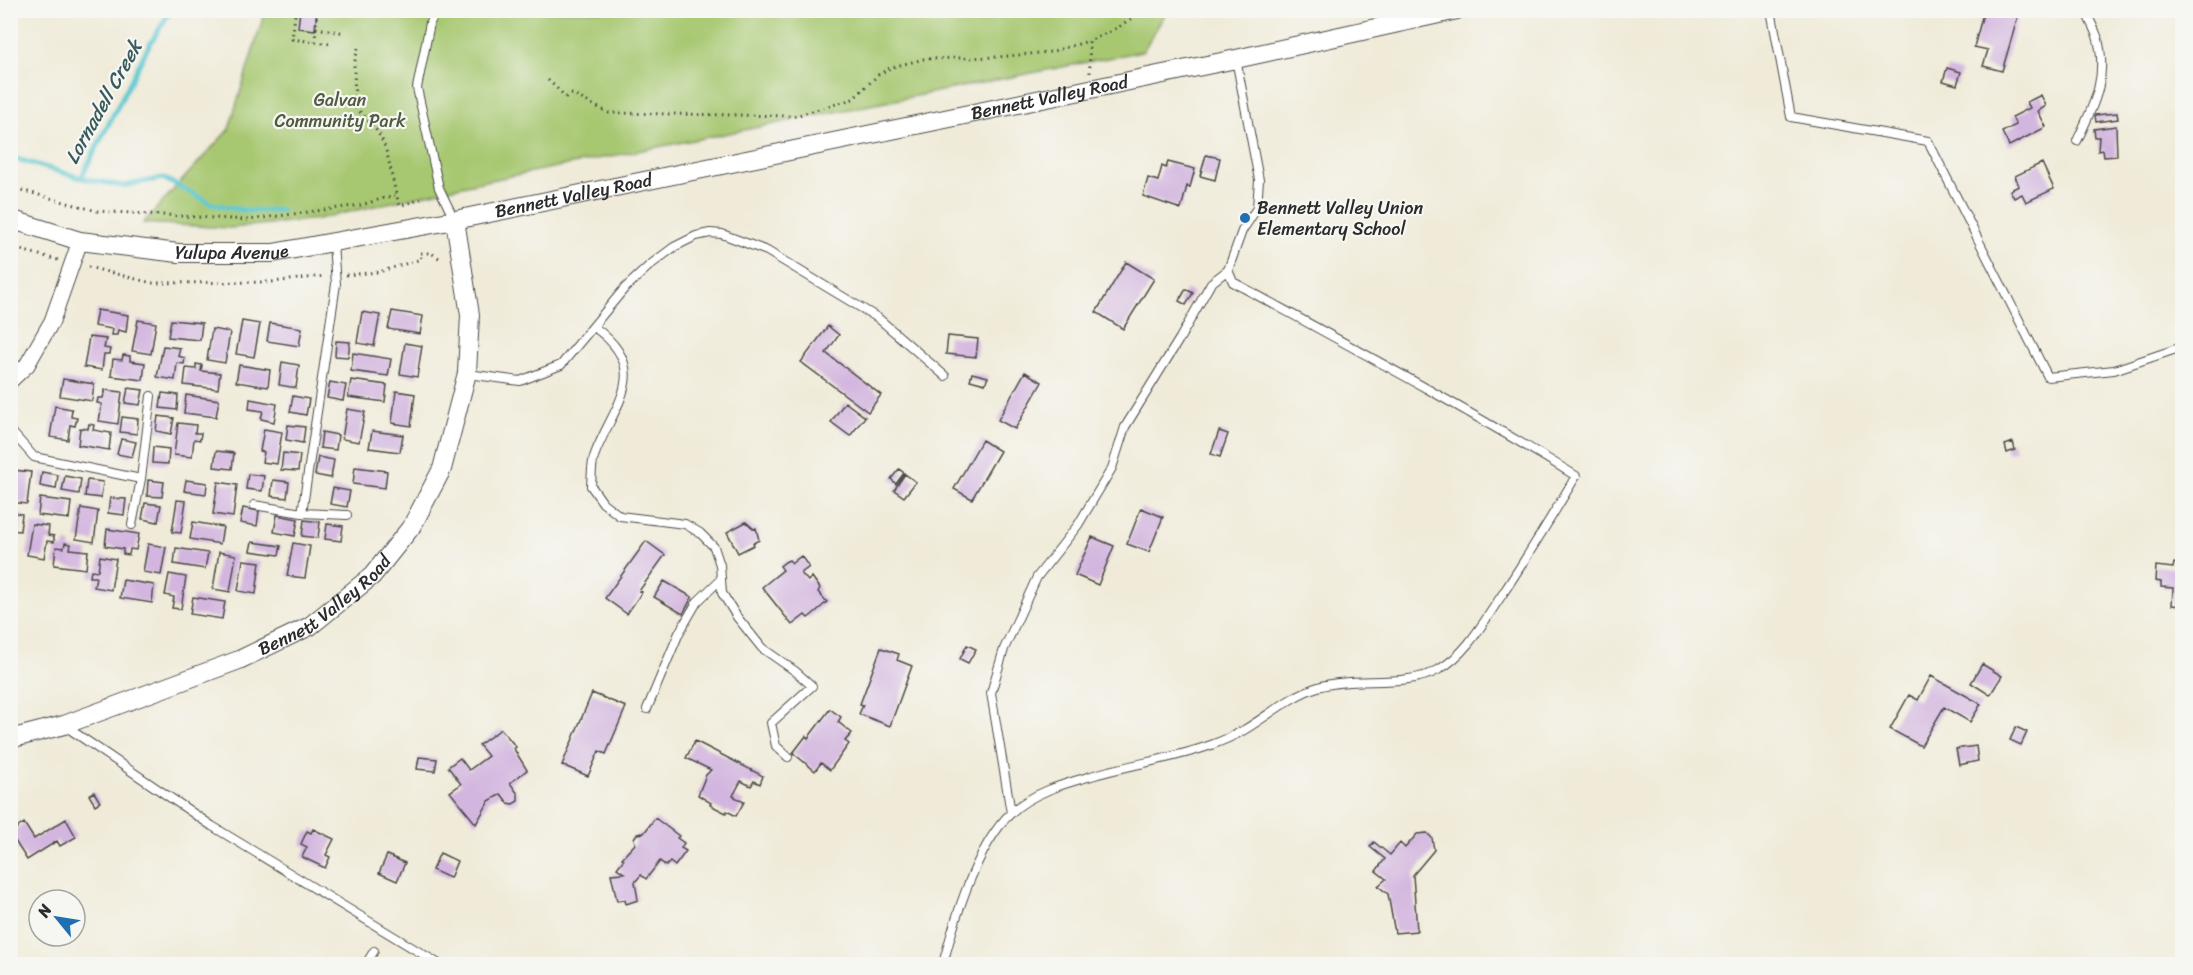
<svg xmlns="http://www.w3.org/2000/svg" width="2193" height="975" font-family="Sriracha,sans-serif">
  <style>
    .green { fill: #a7c871; stroke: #697a4e; stroke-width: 1.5 }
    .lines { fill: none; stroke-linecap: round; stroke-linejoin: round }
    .stream { stroke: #59c7d0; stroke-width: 5 }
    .building { fill: #d3b6df }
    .service-casing { stroke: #494845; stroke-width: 10 }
    .minor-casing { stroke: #494845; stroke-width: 17 }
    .tertiary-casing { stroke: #494845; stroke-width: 20 }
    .path { stroke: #494845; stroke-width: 3; stroke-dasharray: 1.5 4.5; stroke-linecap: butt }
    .service { stroke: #fff; stroke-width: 8 }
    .minor { stroke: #fff; stroke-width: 15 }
    .tertiary { stroke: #fff; stroke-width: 18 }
    .poi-dot { fill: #1f6fb2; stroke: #f6f6f2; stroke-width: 2 }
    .labels { text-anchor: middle; stroke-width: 4.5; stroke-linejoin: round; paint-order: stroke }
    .street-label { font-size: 18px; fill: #2b2b2b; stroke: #f6f6f2 }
    .park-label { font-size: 18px; fill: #505a40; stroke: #f6f6f2 }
    .poi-label { font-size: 18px; fill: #2b2b2b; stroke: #f6f6f2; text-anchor: start }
    .water-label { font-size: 20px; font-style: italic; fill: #395a5d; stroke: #f6f6f2 }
  </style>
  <rect width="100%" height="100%" fill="#f6f6f2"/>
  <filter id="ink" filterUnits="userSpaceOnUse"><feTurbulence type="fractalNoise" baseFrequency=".0167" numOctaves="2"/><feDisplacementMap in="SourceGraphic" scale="12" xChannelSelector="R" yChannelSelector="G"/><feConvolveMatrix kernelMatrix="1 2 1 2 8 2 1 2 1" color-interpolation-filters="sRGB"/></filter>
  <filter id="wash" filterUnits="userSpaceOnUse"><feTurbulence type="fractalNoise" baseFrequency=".008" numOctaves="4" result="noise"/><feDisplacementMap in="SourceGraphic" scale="24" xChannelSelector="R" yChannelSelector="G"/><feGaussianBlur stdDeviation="1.35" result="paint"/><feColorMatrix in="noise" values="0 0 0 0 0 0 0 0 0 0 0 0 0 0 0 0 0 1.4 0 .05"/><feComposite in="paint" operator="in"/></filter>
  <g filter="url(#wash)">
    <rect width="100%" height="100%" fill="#f0ebd9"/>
    <!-- green -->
    <path class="green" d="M265,11H1167L1143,51L471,184L318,219L230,228L143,223L229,129Z"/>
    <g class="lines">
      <!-- stream -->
      <path class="stream" d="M10,157L81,178L147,49L171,10
        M81,178L123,186L163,178L212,204L248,211L282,210"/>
    </g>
    <g id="blocks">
      <!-- building -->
      <path class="building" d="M300,10H317L315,30L298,28Z
        M1984,10H2011L2019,13L2002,71L1983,66L1988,50L1974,47Z
        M1947,68L1961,72L1957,85L1943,81Z
        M2041,95L2046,106L2038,111L2046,127L2009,146L2002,132L2016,125L2012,117L2030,108L2027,102Z
        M2117,113L2118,119L2096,122L2095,115Z
        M2116,126L2117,156L2104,157L2103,150L2098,151L2099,137H2095L2094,129Z
        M1206,155L1220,158L1215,180L1200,176Z
        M1168,162L1195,169L1190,187L1187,186L1181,209L1143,196L1148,178L1158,181L1162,166L1166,168Z
        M2042,163L2054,189L2026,202L2022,194L2014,198L2010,190L2019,186L2015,176Z
        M1126,262L1154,279L1123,329L1096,312Z
        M1186,289L1193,293L1186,305L1179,301Z
        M97,310L128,315L126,332L118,330L117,335H111L112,329L94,326Z
        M392,311L423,316L420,334L388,329Z
        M362,312L380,315L374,346L357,343Z
        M138,320L156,323L151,354L132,351Z
        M171,320L202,323L200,340L168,337Z
        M242,321L260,324L254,357L236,354Z
        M270,323L302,328L299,346L267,341Z
        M828,326L839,335L826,353L881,395L868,412L801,362Z
        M212,329L230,332L225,363L207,360Z
        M948,336L978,339L976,357L946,354Z
        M89,337L106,339L104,348L110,349L109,354H104L102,370L84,367Z
        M336,341L350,342L348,357L335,356Z
        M405,343L422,346L417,377L400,374Z
        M163,346L180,348L178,356L185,358L184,364L177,363L175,380L157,377Z
        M353,353L391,359L388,376L351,371Z
        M123,355L130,356V361L145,363L143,380L111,376L113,359L122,360Z
        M282,362L299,365L296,388L279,385Z
        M196,364L202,365L201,371L220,373L218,389L184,385L186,368L196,369Z
        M239,365L270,370L268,387L236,382Z
        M1025,372L1042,382L1015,429L998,420Z
        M972,373L988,377L985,384L970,380Z
        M63,379L94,384L92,401L60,396Z
        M351,380L387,385L385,402L348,397Z
        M330,382L346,385L343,401L327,398Z
        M128,388L143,390L140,405L125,403Z
        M105,390L122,392L118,424L99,421L102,404L97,403L98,398H103Z
        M396,391L415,394L411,426L392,423Z
        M162,393L178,395L177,410L160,408Z
        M186,395L219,400L216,417L184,413Z
        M293,396L309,399L306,415L290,412Z
        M250,399L277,404L274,422L261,419L263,411L249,409Z
        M845,402L865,417L850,436L831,422Z
        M55,406L72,409L71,417L77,418L75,426L70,425L68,440L50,437Z
        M347,409L365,412L359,442L342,439Z
        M158,416L174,418L171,434L156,431Z
        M122,417L138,419L137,434L120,432Z
        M178,423L196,425L195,433H201L200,440L194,439L192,457L174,455Z
        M89,424L94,425L93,430L111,433L109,450L78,445L80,428L88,429Z
        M288,425L305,427L303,443L286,440Z
        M264,429L282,432L277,464L262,462L264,452L260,451Z
        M372,431L403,435L400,452L369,448Z
        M1219,431L1228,434L1220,457L1211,454Z
        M322,432L338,435L336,450L320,448Z
        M121,439L136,442L132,457L117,454Z
        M982,440L1000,451L972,499L954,489Z
        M2013,442L2015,450L2007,453L2005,445Z
        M153,447L169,449L168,464L152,463Z
        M216,451L234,453L232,469L214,467Z
        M283,453L300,455L298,471L281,470Z
        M318,457L334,460L331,478L315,475Z
        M355,467L387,471L385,488L353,484Z
        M899,469L904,473L896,484L891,479Z
        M13,470L31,472L27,504L10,502Z
        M42,472L58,475L56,489L40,486Z
        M248,474L264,476L262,491L246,489Z
        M905,474L916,482L904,497L894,490Z
        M65,476L81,479L79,494L62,491Z
        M87,480L103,482L101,498L85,496Z
        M148,480L164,482L162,497L147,496Z
        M186,480L207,483L206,494L184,491Z
        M273,480L289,482L287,498L271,496Z
        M218,482L237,485L233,517L213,514Z
        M333,488L350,491L347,507L330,504Z
        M40,498L71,502L69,519L38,515Z
        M110,498L126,499L124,515L108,513Z
        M177,500L186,501L181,533L172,532Z
        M145,503L161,505L158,522L142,519Z
        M81,508L98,511L94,542L76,539Z
        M243,508L259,511L257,526L240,523Z
        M1141,508L1163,517L1149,552L1127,544Z
        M10,512L22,514L20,531L10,530Z
        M277,515L298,519L295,536L274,532Z
        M304,520L320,522L318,538L302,536Z
        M193,522L223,527L220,544L190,539Z
        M746,522L754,529L756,528L759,540L753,543L754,545L738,553L727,532Z
        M32,524L49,526L48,535L54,536V542L47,541L44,558L27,555Z
        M327,524L343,526L341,541L325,539Z
        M107,529L139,534L136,550L130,549L129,555L123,554V549L105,546Z
        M1092,537L1114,546L1098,585L1075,575Z
        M646,541L665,555L639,591L642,592L627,614L605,598Z
        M252,542L281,546L279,555L250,551Z
        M65,543L71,544L70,549L88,551L86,569L54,565L56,547L64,548Z
        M293,543L310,546L305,578L287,576Z
        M148,544L166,547L161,575L143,572Z
        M176,548L208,553L205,569L174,564Z
        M219,552L236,555L230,592L213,589Z
        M100,556L116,559L111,590L94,587L96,577H90L91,570L98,571Z
        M801,556L809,567L801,573L808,581L812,577L820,588L818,592L827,602L812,615L808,618L805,615L792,625L762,587L783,570L780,566L785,562L789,560L792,563Z
        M2181,559H2182V606L2172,605L2173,588L2161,587V582L2155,581L2156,566L2173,568L2174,563L2180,564Z
        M243,560L260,562L256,594L238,591Z
        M169,574L186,577L181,609L172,608L174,597L165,595Z
        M123,580L154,585L152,603L120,598Z
        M664,581L692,597L683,614L654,597Z
        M193,597L225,602L222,619L190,614Z
        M967,645L976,649L968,663L960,659Z
        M881,648L899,654L897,660L912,666L890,726L859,714L863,705L860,704Z
        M1982,664L2002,676L1990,695L1971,683Z
        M1931,676L1981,704L1970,722L1944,707L1921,746L1890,729L1909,695L1918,700Z
        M592,693L626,707L606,754L599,751L588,776L562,765Z
        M830,709L841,717L838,722L852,733L845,741L849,744L830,770L821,763L815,771L793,753L806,736L808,738Z
        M2016,727L2027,732L2021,745L2010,740Z
        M501,729L516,747L514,749L527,770L510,783L518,794V801L513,804L508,803L501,794L489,801L476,824L450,792L461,784L448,767L460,758L469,770L488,756L479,745Z
        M695,741L763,776L760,784L754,781L751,786L741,781L733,796L744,802L736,816L727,811L726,813L710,805L711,803L698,795L706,775L711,770L686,758Z
        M1976,746L1978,761L1959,765L1956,749Z
        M419,757L437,759L435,771L417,769Z
        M94,792L100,802L95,805L89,795Z
        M655,818L679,836L677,838L684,843L681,848L686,851L675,866L670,862L666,866L660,861L646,879L641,875L635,882L638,900L626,904L625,900L617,901L611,874L624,873L617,868L624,859L622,858L635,844L634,838L637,834L644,833Z
        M66,819L76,837L60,846L57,841L27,860L10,833L24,823L34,839Z
        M313,829L334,839L326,855L330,857L325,868L302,857L307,847L301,844L307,831L311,833Z
        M1427,833L1432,838L1434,850L1413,875L1417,931L1395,933L1388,894L1378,886L1386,879L1376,871L1385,859L1370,847L1374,842L1390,855L1400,843L1405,848L1417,834Z
        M440,853L457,861L450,878L432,870Z
        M387,855L405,863L397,881L379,873Z"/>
    </g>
  </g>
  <g filter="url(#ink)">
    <use href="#blocks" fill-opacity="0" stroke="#494845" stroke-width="1.5"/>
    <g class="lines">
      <!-- service casing -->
      <g class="service-casing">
        <path id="service" d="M436,10L430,23L417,88L439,188L454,219
          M1771,10L1791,117L1928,141L2048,377L2114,370L2182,347
          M2077,141C2094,105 2109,76 2097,36C2094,28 2089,19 2085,10
          M594,327C654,370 614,404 595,454C591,463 592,476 591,486L603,503L620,516L685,524L700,533L714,547L720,565L722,593L737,617L762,648L795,671L812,686L771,723L776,746L788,757
          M468,374L520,381L561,365L624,289L650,265L674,247L696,236L710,233L722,234L767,251L878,318L945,376
          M10,430L34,457L141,479L132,525
          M141,479L151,396
          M254,505L302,513L336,284L333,244
          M302,513L347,515
          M647,709L679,633L697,602L721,579
          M65,726L212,826L439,964
          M1011,813L991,693L1004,649L1037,577L1078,525L1112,468L1125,427L1180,338L1211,283L1228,270
          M366,964L374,951
          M943,964C955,919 976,846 1011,813C1030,794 1063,784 1088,777C1128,764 1171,760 1211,745C1222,741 1234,736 1244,730C1268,716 1291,695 1318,687C1355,676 1406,688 1438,670C1467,654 1484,621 1502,595C1528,556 1552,516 1576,476C1464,407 1348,345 1233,282L1228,270L1242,231L1257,208L1259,180L1236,59"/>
      </g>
      <!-- minor casing -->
      <g class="minor-casing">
        <path id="minor" d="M10,381L27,365L52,321L80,241"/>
      </g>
      <!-- tertiary casing -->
      <g class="tertiary-casing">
        <g id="tertiary">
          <path id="s1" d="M10,219L80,241L178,253H273L455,220L1236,59L1457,10"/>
          <path id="s2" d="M10,739L64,725L239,660L310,626L372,576L412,526L442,469L467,373L470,315L455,220"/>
        </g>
      </g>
      <!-- path -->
      <path class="path" d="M295,15L292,39L331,44
        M316,28L345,33
        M315,42L317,10
        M358,48L354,65L355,107C365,117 376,127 382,140C391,160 392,185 400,206L421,199
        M1090,73L1089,41L1117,28L1143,10
        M548,80L566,97L572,94L609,113L795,116L853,99L878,75L892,67L924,59L998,57L1050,52L1089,41
        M10,187L97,211L248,220L361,205L395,195
        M10,247L58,260
        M88,267L152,283L272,282L325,276
        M346,275L379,272L421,259L420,253H431L439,258"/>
      <!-- service -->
      <use href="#service" class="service"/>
      <!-- minor -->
      <use href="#minor" class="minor"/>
      <!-- tertiary -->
      <use href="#tertiary" class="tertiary"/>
    </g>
  </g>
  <!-- markers -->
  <circle class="poi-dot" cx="1245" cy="218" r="6"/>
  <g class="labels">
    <!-- street labels -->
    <g class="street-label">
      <text dy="6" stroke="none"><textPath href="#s1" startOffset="1059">Bennett Valley Road</textPath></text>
      <text dy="6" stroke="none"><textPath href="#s1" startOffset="573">Bennett Valley Road</textPath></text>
      <text dy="6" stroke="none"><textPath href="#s1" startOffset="226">Yulupa Avenue</textPath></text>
      <text dy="6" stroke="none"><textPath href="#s2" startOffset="345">Bennett Valley Road</textPath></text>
    </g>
    <!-- park labels -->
    <g class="park-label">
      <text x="340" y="106">Galvan<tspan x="340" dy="21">Community Park</tspan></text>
    </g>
    <!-- poi labels -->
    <g class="poi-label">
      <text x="1257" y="214">Bennett Valley Union<tspan x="1257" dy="21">Elementary School</tspan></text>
    </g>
    <!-- water labels -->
    <g class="water-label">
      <text transform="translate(103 102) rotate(-61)" y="7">Lornadell Creek</text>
    </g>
  </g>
  <!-- margin -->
  <rect width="2193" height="975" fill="none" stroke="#f6f6f2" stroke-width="36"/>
  <!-- north arrow -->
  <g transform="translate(57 918) rotate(300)"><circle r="28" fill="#f6f6f2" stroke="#a5a5a2" stroke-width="1.5"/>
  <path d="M0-4.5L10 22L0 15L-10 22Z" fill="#1f6fb2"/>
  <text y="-9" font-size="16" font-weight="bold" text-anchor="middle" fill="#2b2b2b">N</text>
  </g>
</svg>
